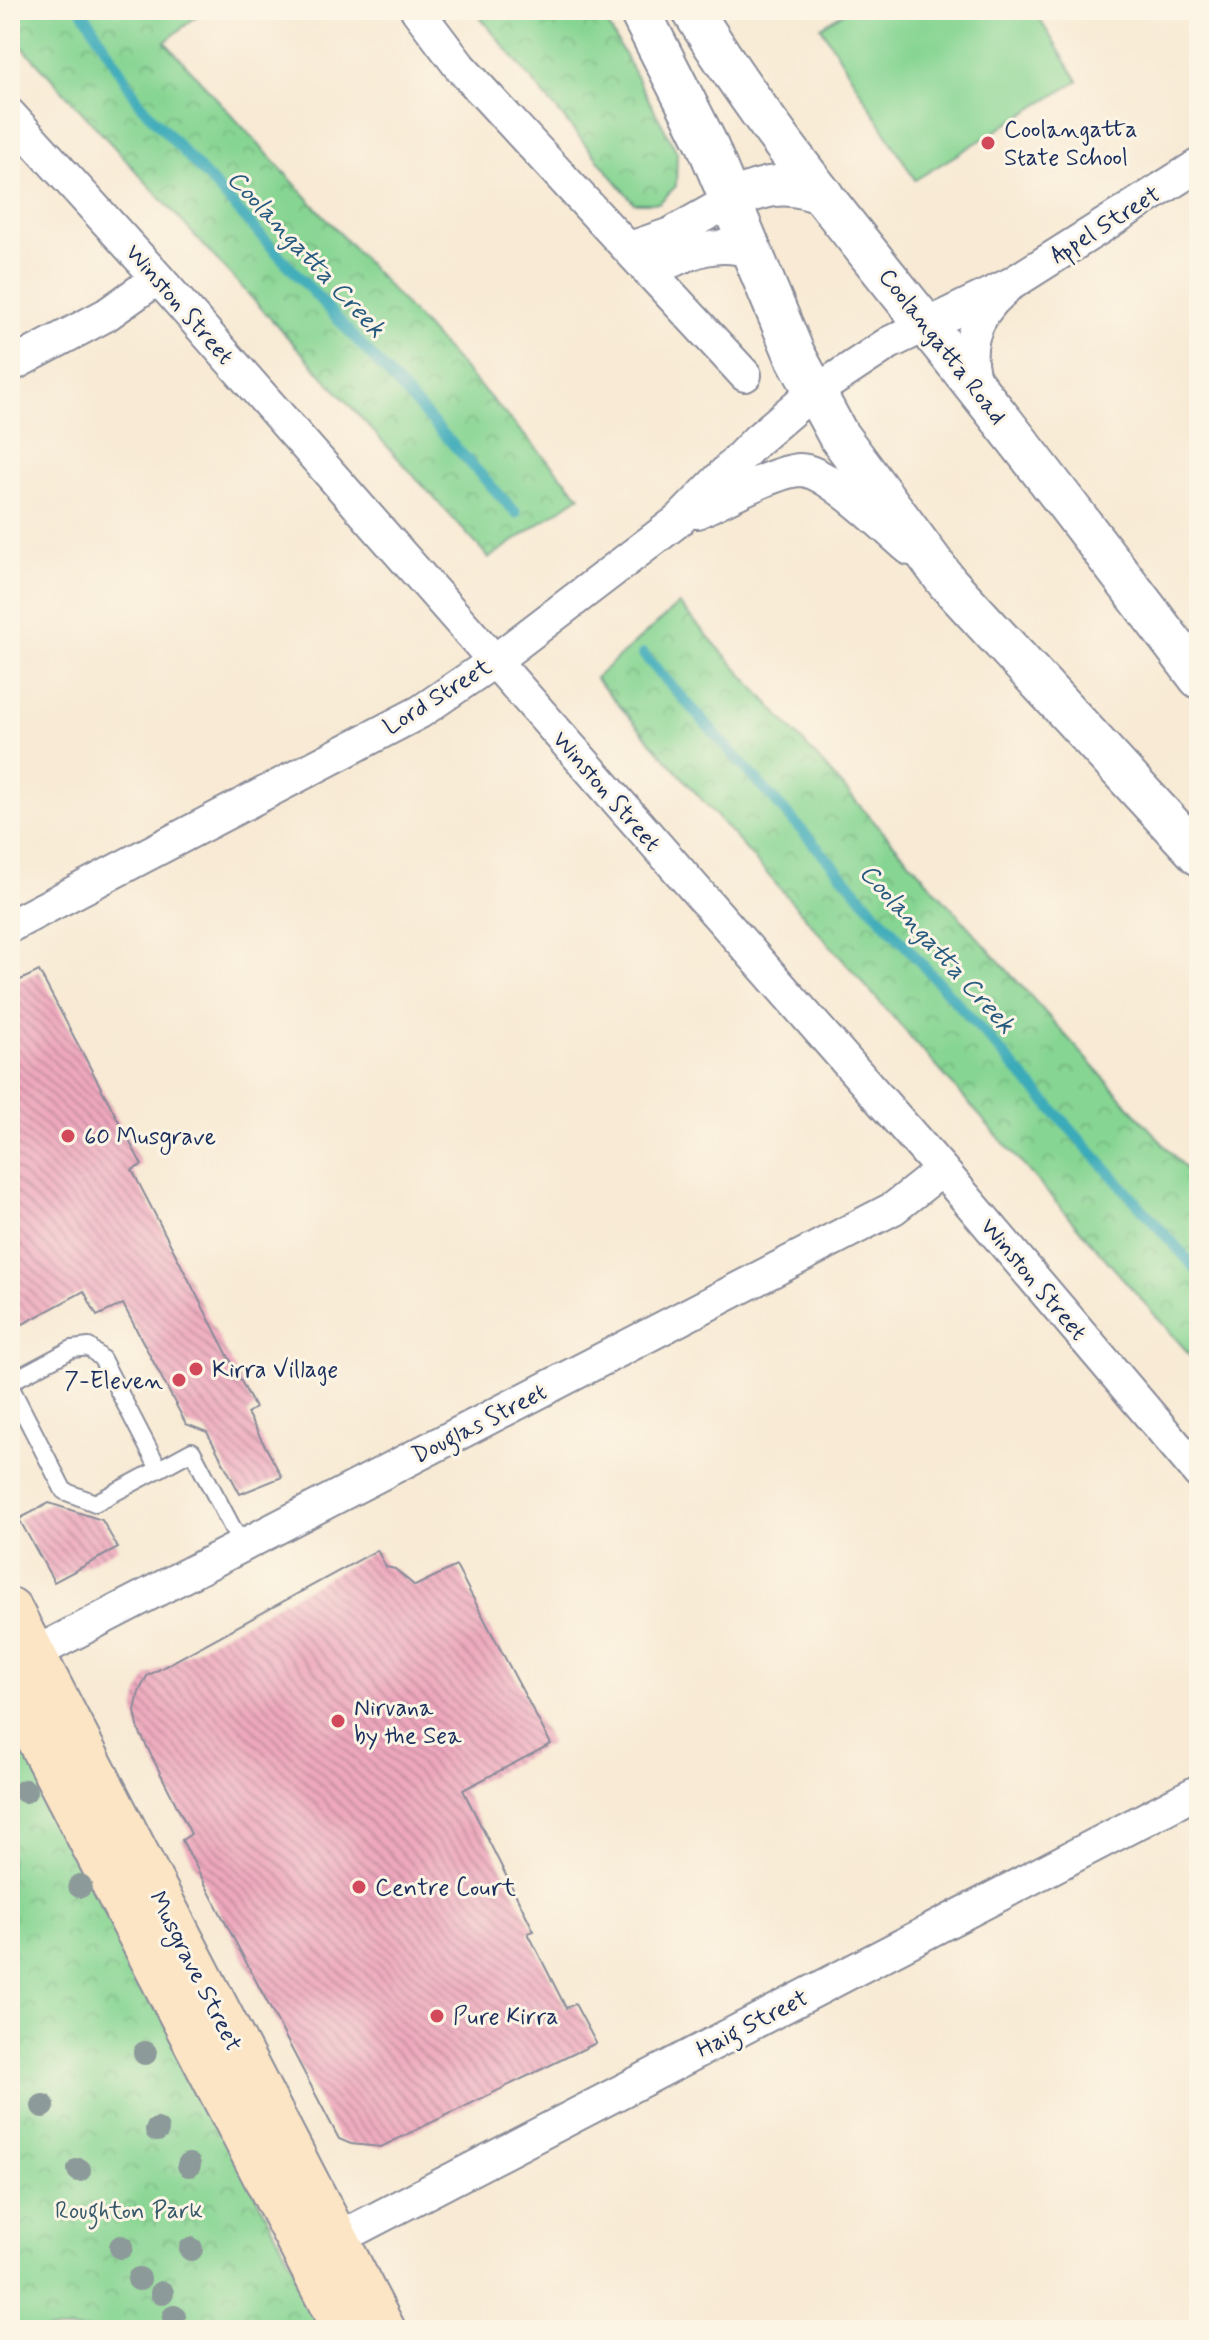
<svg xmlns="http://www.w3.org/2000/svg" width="1209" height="2340" font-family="Mynerve,sans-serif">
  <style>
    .park { fill: url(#park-crowns); stroke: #518278; stroke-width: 2 }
    .pitch { fill: #87d593; stroke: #518278; stroke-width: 2 }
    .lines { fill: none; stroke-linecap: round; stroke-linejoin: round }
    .stream { stroke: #3baab9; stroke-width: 11 }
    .building { fill: url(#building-back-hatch) }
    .service-casing { stroke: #8a8c99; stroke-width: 20 }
    .minor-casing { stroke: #8a8c99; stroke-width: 36 }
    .tertiary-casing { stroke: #8a8c99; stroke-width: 44 }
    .secondary-casing { stroke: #8a8c99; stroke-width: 48 }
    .service { stroke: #fff; stroke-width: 16 }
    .minor { stroke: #fff; stroke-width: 32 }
    .tertiary { stroke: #fff; stroke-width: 40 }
    .secondary { stroke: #fce5c4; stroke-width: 44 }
    .tree { fill: #8d9a9a }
    .poi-dot { fill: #d1495b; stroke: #fcf5e5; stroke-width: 3 }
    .labels { text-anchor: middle; stroke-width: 6; stroke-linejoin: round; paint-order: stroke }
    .poi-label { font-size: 24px; fill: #1b2f5e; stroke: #fcf5e5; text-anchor: start }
    .street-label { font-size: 24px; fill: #1b2f5e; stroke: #fcf5e5 }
    .park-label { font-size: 24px; fill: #36586b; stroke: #fcf5e5 }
    .water-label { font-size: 26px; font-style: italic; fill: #265a7e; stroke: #fcf5e5 }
  </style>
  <defs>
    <pattern id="park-crowns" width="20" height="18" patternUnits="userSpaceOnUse" patternTransform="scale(2)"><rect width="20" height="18" fill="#87d593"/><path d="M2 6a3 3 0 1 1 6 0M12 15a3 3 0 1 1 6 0" fill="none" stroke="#74b781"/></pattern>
    <pattern id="building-back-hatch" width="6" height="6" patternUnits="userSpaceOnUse" patternTransform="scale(2)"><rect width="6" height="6" fill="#eea8bd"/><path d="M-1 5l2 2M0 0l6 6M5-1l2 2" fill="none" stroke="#c0899d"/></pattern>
  </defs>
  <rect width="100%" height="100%" fill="#fcf5e5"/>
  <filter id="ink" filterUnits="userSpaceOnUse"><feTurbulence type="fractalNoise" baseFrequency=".0125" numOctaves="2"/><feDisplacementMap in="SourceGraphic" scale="16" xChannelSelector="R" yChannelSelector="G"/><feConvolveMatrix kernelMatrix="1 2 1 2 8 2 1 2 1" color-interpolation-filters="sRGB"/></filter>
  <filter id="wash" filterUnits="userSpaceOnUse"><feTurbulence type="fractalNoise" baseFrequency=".006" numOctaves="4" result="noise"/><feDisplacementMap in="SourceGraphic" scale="32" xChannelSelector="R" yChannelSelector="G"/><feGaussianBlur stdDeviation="1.8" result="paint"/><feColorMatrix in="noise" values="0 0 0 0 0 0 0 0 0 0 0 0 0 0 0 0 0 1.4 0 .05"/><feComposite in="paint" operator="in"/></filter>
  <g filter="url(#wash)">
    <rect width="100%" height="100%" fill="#f8ead4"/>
    <!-- park -->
    <path class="park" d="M10,10H204L165,42L580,496L489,558L10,33Z
      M478,10H600L677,152L676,186L659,203H634L479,16Z
      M679,604L1199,1184V1365L595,678Z
      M10,1721L326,2330H10Z"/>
    <!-- pitch -->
    <path class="pitch" d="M848,10H1034L1078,81L915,180L821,27Z"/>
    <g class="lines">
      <!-- stream -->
      <path class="stream" d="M82,10L141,105L516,513
        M643,654L1199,1272"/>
    </g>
    <g id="blocks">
      <!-- building -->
      <path class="building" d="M39,971L142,1165L132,1170L255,1408L247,1413L282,1477L240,1494L207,1432L186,1424L123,1304L97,1316L84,1291L10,1331V985Z
        M49,1503L102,1520L118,1548L54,1582L19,1519Z
        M377,1550L386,1567L395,1569L415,1586L456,1566L551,1744L463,1790L534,1931L528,1933L566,2008L575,2004L596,2043L381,2147L351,2144L339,2139L182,1840L191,1834L139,1731L135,1711L139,1692L147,1676Z"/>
    </g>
  </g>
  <g filter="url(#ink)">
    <use href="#blocks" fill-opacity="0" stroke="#8a8c99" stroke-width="2"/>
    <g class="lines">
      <!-- service casing -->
      <g class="service-casing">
        <path id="service" d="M10,1382L72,1349L89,1347L102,1359L159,1469L95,1503L64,1491L10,1386
          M159,1469L192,1451L242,1546"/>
      </g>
      <!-- minor casing -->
      <g class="minor-casing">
        <path id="minor" d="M417,10L460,67L745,375
          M10,115L158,278L942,1170L1199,1473
          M630,248L671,234L731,200
          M650,271C685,255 714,238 752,252
          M10,366L106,315L158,278
          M978,389C962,352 973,317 1003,291
          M697,512C722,501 775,471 800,470C828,470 887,530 910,549
          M10,926L420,712L493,662L679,520L757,440L806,398L889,343L1011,284L1199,165
          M16,1663L894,1208L942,1170
          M316,2250L1199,1791"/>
      </g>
      <!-- tertiary casing -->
      <g class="tertiary-casing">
        <path id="tertiary" d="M639,10L706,142L794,353L838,435L947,582L1199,855
          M692,10C776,147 882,268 981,394C1055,487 1127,583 1199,678
          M731,200C764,185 789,179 823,195"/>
      </g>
      <!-- secondary casing -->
      <g class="secondary-casing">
        <path id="secondary" d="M10,1610L383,2330
          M10,1684L345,2330"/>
      </g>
      <!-- service -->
      <use href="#service" class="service"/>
      <!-- minor -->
      <use href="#minor" class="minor"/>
      <!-- tertiary -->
      <use href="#tertiary" class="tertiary"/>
      <!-- secondary -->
      <use href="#secondary" class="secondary"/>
    </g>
    <!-- trees -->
    <g class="tree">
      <circle cx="25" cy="1791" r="12"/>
      <circle cx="80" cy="1886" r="12"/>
      <circle cx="145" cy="2053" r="12"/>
      <circle cx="43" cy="2106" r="12"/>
      <circle cx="157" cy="2130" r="12"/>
      <circle cx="189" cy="2165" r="12"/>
      <circle cx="79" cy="2170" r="12"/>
      <circle cx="121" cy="2247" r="12"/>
      <circle cx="191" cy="2249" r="12"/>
      <circle cx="139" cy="2279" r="12"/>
      <circle cx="162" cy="2293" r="12"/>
      <circle cx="174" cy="2317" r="12"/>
    </g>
  </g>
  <!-- markers -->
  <g class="poi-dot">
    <circle cx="988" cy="143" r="8"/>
    <circle cx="68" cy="1136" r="8"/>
    <circle cx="196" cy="1369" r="8"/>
    <circle cx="179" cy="1380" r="8"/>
    <circle cx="338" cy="1721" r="8"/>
    <circle cx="359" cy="1887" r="8"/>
    <circle cx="437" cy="2016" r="8"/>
  </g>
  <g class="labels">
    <!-- poi labels -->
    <g class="poi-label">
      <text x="1004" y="137">Coolangatta<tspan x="1004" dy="28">State School</tspan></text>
      <text x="84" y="1144">60 Musgrave</text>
      <text x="212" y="1377">Kirra Village</text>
      <text x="163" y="1388" text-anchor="end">7-Eleven</text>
      <text x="354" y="1715">Nirvana<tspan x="354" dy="28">by the Sea</tspan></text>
      <text x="375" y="1895">Centre Court</text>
      <text x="453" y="2024">Pure Kirra</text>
    </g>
    <!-- street labels -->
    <g class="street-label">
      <text transform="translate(1105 224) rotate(-32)" y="8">Appel Street</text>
      <text transform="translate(180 304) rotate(49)" y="8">Winston Street</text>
      <text transform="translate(943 346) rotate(52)" y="8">Coolangatta Road</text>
      <text transform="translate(437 696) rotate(-32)" y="8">Lord Street</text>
      <text transform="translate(607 791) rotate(49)" y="8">Winston Street</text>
      <text transform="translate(1034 1279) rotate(50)" y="8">Winston Street</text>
      <text transform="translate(479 1423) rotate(-27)" y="8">Douglas Street</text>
      <text transform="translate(196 1971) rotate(63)" y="8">Musgrave Street</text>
      <text transform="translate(752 2023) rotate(-27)" y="8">Haig Street</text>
    </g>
    <!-- park labels -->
    <g class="park-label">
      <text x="129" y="2218">Roughton Park</text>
    </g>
    <!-- water labels -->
    <g class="water-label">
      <text transform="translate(307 253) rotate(47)" y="9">Coolangatta Creek</text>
      <text transform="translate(938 948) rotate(48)" y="9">Coolangatta Creek</text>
    </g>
  </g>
  <!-- margin -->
  <rect width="1209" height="2340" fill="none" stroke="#fcf5e5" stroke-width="40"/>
</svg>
